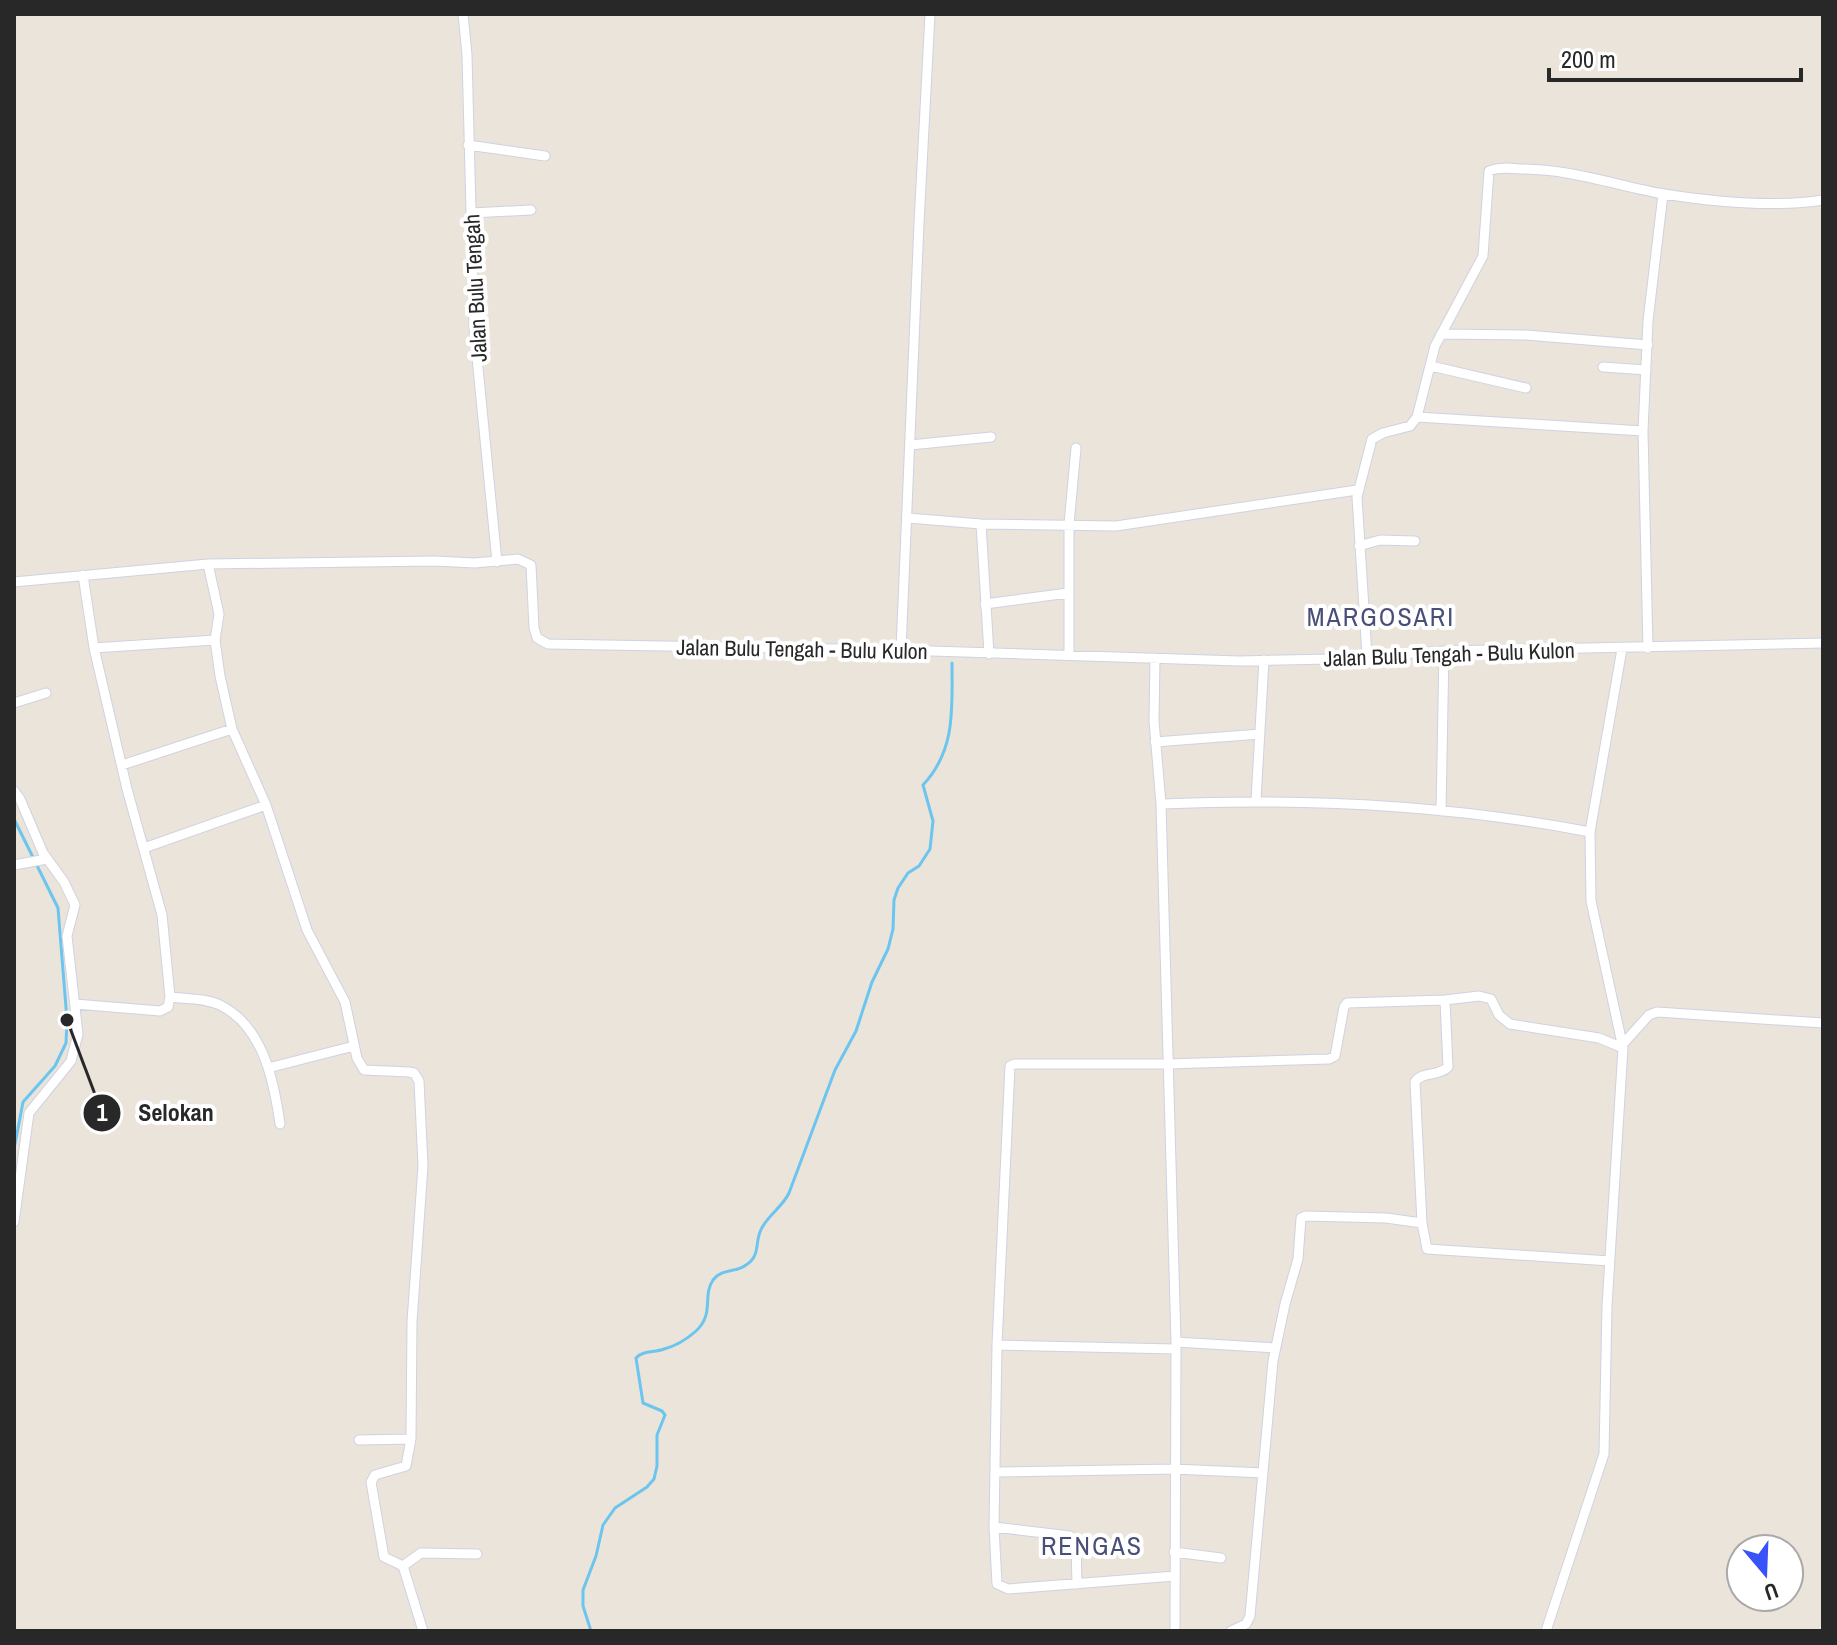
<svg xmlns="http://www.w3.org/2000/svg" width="1837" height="1645" font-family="'Archivo Narrow',sans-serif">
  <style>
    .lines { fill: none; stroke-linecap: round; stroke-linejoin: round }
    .stream { stroke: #6cc5ee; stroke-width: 3 }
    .minor-casing { stroke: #cfd2e2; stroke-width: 11 }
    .minor { stroke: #fff; stroke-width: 9 }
    .labels { text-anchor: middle; stroke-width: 8; stroke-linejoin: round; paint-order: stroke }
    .street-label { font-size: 22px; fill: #282828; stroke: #fff }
    .quarter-label { font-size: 26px; letter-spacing: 2px; fill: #494f79; stroke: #fff }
    .leader { fill: none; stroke: #282828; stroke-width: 3 }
    .callout-dot { fill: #282828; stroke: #fff; stroke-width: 3 }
    .mark-label { font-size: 24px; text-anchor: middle; font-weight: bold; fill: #fff }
    .callout-label { font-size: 24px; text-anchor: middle; font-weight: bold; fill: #282828; stroke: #fff; stroke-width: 8; stroke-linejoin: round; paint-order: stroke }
  </style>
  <rect width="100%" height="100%" fill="#ebe4da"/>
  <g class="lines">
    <!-- stream -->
    <path class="stream" d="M14,819L58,908L67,1020L66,1043L55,1066L23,1102L15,1144
      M591,1631L583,1606V1590L596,1556L603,1525L615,1508L647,1487L654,1479L657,1466V1435L665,1415L662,1411L643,1403L636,1358C643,1350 654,1353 664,1349C676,1346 687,1339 696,1331C715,1313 702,1296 713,1280C722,1268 736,1273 746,1265C760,1256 755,1245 760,1232C765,1217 782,1208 789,1193L835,1070L856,1031L872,982L888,949L893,929L894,900L898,888L908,873L919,866L930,849L933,821L923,785C956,750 952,708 952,663"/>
    <!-- minor casing -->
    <g class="minor-casing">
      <path id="minor" d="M463,14L467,55L474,327L497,562
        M468,145L545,156
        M471,213L531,210
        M1441,334L1526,335L1648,345
        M1431,366L1526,388
        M1603,367L1646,370
        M1417,417L1643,431
        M910,445L991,437
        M908,518L981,524L1116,526L1357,490
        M981,524L989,654
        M1359,546L1380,540L1415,541
        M208,564L219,614L215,640L220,676L232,729L266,805L307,930L345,1002L357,1058L364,1070L409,1072L414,1073L419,1081L423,1166L412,1322L411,1439L406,1466L375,1475L371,1482L384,1557L403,1566
        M14,582L208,564L434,561L475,563L518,559L531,565L534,628L537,638L548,644L901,650L1239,661L1331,659L1444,651L1823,643
        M985,604L1068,593
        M94,648L215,640
        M1648,648L1643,431L1648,321L1663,194
        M901,650L919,223L930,14
        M1069,655V524L1076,448
        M1367,656L1357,497L1372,439L1383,433L1410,426L1417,417L1435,346L1483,256L1489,171C1498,167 1509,168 1519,169C1573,169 1613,185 1664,194C1715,202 1772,208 1823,200
        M1155,658L1154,721L1161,804L1176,1342L1175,1631
        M14,703L46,693
        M1155,742L1260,734
        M122,765L232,729
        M14,791L20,799L43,853L64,882L75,905L67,936L78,1034L71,1061L29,1113L14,1222
        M1256,800L1264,660
        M1161,804C1304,798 1450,805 1590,832
        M1441,811L1444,651
        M144,848L266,805
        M14,865L47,859
        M170,997C187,999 205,998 220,1005C263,1026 274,1081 280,1124
        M1445,1000L1448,1067C1438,1077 1422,1071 1415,1082L1422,1223L1427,1249L1610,1261
        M75,1004L160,1011L168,1007L170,997L162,915L127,789L94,648L83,575
        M1622,1045L1649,1015L1657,1012L1823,1023
        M268,1068L354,1046
        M1176,1342L1275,1348
        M997,1345L1175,1349
        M359,1440L411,1439
        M996,1472L1174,1469L1263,1473
        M994,1527L1070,1536L1076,1545L1077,1584
        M1174,1552L1221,1558
        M403,1566L421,1553L477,1554
        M403,1566L423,1631
        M1175,1576L1008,1589L997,1584L994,1527L997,1345L1010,1066L1015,1064H1168L1329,1059L1335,1056L1344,1007L1347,1003L1445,1000L1479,996L1491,999L1499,1015L1510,1024L1599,1038L1623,1048
        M1231,1631L1246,1624L1250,1616L1273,1361L1285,1304L1298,1259L1301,1218L1306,1216L1386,1218L1422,1223
        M1546,1631L1604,1454L1607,1306L1623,1048L1591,901L1590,832L1622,649"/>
    </g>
    <!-- minor -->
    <use href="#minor" class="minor"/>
  </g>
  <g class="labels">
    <!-- street labels -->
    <g class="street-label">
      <text transform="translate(475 288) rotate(-93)" y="8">Jalan Bulu Tengah</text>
      <text transform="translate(802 649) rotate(1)" y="8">Jalan Bulu Tengah - Bulu Kulon</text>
      <text transform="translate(1449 654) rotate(-2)" y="8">Jalan Bulu Tengah - Bulu Kulon</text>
    </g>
    <!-- quarter labels -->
    <g class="quarter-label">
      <text x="1381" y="626">MARGOSARI</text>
      <text x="1092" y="1555">RENGAS</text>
    </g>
  </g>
  <!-- callouts -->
  <path class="leader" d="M67 1020L102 1113"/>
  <g class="callout-dot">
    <circle cx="67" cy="1020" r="8"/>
    <circle cx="102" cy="1113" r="20"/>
  </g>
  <g class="mark-label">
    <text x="102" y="1121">1</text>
  </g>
  <g class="callout-label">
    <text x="176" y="1121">Selokan</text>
  </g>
  <!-- border -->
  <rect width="1837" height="1645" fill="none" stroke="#282828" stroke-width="32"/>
  <!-- north arrow -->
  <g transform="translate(1765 1573) rotate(161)"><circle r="38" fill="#ffffff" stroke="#a9a9a9" stroke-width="2"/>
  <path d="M0-6L14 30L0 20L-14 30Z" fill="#3853f9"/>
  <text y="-12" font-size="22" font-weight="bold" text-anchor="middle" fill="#282828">U</text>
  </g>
  <!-- scale -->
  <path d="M1549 68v12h252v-12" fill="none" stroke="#282828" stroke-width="4"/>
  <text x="1561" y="68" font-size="24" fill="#282828" stroke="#ffffff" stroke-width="6" paint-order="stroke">200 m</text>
</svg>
